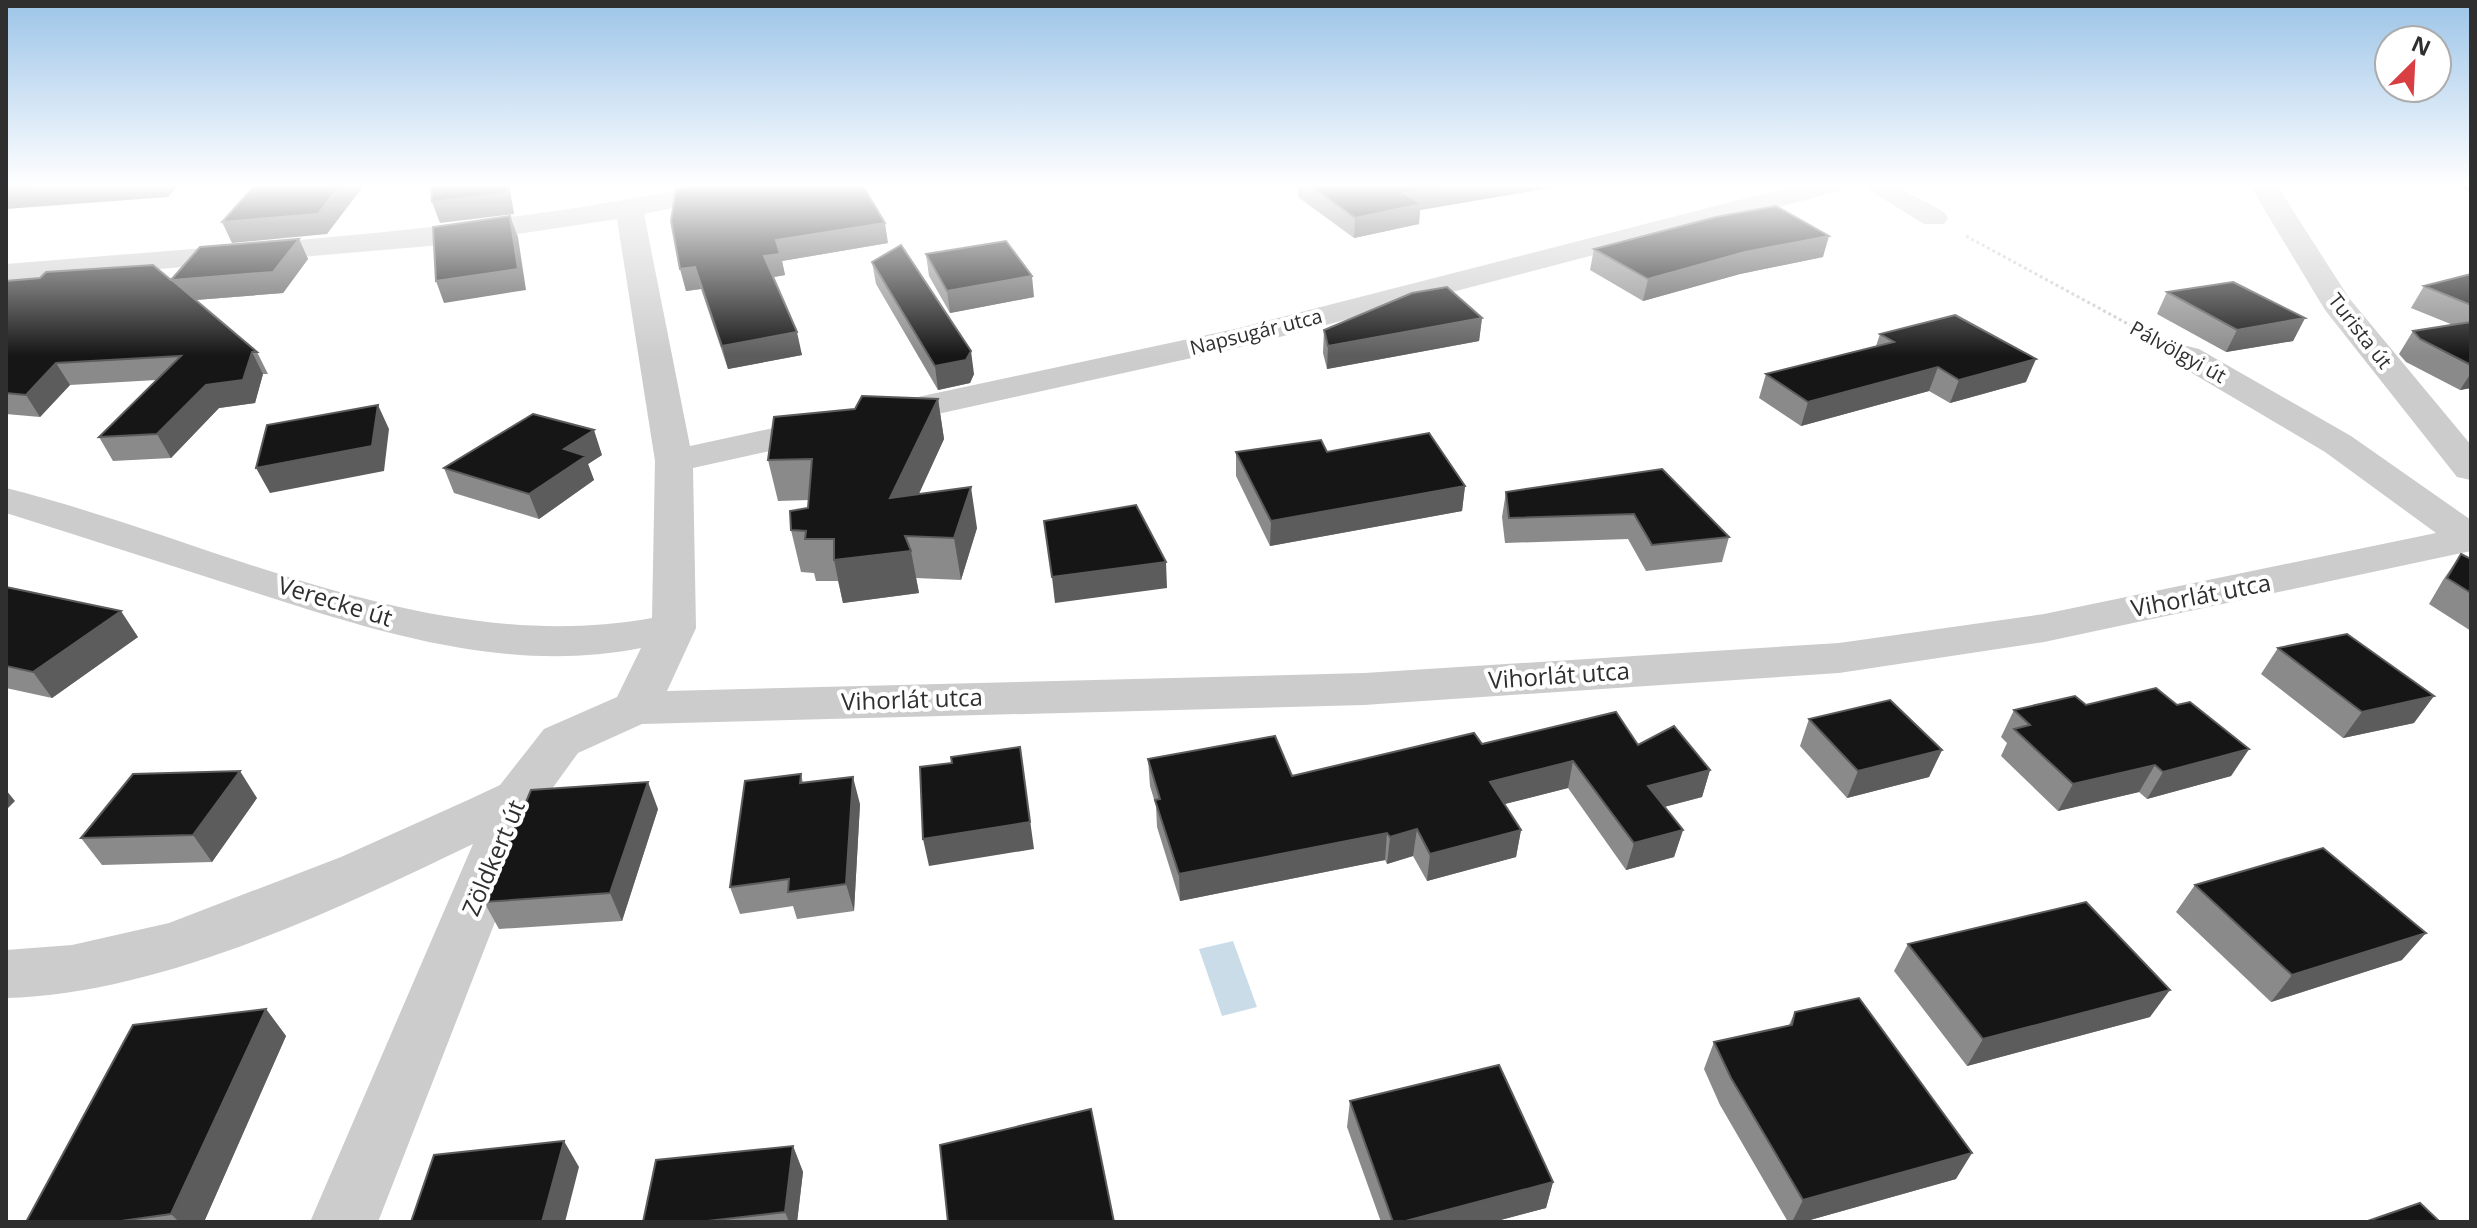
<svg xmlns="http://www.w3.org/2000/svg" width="2477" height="1228" font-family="'Open Sans',sans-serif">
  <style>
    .water { fill: #cbdce9 }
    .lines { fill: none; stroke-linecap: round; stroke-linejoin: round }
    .path { stroke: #ccc; stroke-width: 3; stroke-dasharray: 3 3; stroke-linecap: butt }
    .minor { fill: #ccc; fill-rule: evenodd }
    .wall { fill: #8a8a8a }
    .shaded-wall { fill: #5c5c5c }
    .building { fill: #161616; stroke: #5c5c5c; stroke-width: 2 }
    .labels { text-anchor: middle; stroke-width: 8; stroke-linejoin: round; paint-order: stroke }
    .far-street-label { font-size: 20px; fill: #2f2f2f; stroke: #fff }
    .street-label { font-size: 24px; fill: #2f2f2f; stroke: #fff }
  </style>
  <rect width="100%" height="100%" fill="#fff"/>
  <!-- water -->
  <path class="water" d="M1233,941L1257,1007L1222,1016L1199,949Z"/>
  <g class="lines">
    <!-- path -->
    <path class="path" d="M1966,236L2154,338"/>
    <!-- minor -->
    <path class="minor" d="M709,184H762L758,190L644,214L690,446L1235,329L1801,184H1847L1843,190L1237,348L693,468L696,628L667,691L1364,673L1839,643L2044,614L2436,533L2325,452L2175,363L2170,356L2175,349L2187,346L2199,349L2351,436L2471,520V551L2044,642L1839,673L1364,705L642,724L578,753L541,804L378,1222H310L473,844C336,910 158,995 6,998V950L72,945L169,923L341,857L468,800L500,785L544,729L617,697L641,648C505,675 372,630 244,589C164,563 85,538 6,513V488C217,541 430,658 652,618L655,461L617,219L453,244L6,282V264C241,244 477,232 709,184Z
      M1859,184H1892L1944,212L1948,218L1944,224H1924Z
      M2249,184H2276L2349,298L2471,445V480L2457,477L2325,310Z"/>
  </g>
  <!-- wall -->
  <path class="wall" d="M1298,184H1573L1420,210L1419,224L1354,238L1298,197Z
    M2454,184H2471V193Z
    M671,221L888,243L782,261L785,275L773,277L802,355L728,369L701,289L686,291Z
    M299,239L308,259L283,293L195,300L257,352L268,374H263L255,403L219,408L171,458L113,461L99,437L156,380L70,385L40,417L6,414V281L40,278L171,280Z
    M1594,249L1823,257L1740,274L1643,301L1590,270Z
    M926,254L1034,297L950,313L929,276Z
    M872,262L974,374L970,383L938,390L876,284Z
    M2471,274V388L2460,390L2406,362L2399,354L2413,331L2453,325L2411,308L2424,286Z
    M2167,292L2305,318L2293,341L2226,352L2157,314Z
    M1482,318L1479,341L1327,369L1323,353L1324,330Z
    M1880,334L2026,382L1950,403L1929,391L1801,426L1759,398L1766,374L1876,346Z
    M938,399L944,439L919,494L977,528L961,580L916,578L919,593L843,603L838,581H816L814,573L801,572L791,530L808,508L809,500L778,501L768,460L855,409Z
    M1236,452H1327L1465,486L1462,511L1270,546L1236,476Z
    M602,455L588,464L594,480L539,519L454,493L444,468Z
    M1662,469L1729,537L1722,562L1646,571L1628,539L1505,543L1502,517L1506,492Z
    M2461,554L2471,559V631L2429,604L2443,580Z
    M6,587L138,637L52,698L6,688Z
    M2278,648L2414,723L2343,738L2261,674Z
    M2086,705H2177L2249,749L2231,776L2147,799L2139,792L2058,811L2001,756L2007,743L2001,737L2014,710Z
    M1809,719L1942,750L1929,777L1847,798L1800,746Z
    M1482,744L1638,745L1710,770L1702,797L1664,807L1683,830L1674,857L1626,870L1568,788L1504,804L1521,830L1516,857L1427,881L1413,856L1387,864L1385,860L1180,901L1157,827L1156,806L1150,786L1148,759L1292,776Z
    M801,774L803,783L860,804L854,911L797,919L793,906L740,914L730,887Z
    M257,798L212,862L102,865L81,838Z
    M658,809L622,921L499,929L484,902Z
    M2195,885L2402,960L2271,1002L2176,912Z
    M1908,944L2150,1017L1967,1066L1894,971Z
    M266,1009L286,1036L204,1222H26Z
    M1795,1012L1956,1179L1803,1222H1788L1720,1105L1704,1069L1714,1042L1789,1025Z
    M1350,1101L1553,1182L1546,1208L1493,1222H1381L1347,1127Z
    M793,1146L803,1172L797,1222H643Z"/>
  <!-- shaded-wall -->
  <path class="shaded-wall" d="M70,184H180L168,197L6,209V189Z
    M341,184H365L327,234L232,243L222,222Z
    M506,184H509L514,214L440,223L432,202Z
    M1457,184H1573L1420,210L1419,224L1354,238L1355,218L1404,193Z
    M510,216L518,237L526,290L444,303L436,281Z
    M885,223L888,243L782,261L785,275L769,278L764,256L776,240Z
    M1829,236L1823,257L1740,274L1643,301L1648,279L1745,252Z
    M299,239L308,259L283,293L183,301L172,280Z
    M695,267L701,289L686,291L680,269Z
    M1032,276L1034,297L950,313L947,291Z
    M1482,318L1479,341L1327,369L1328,346Z
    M2305,318L2293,341L2226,352L2237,330Z
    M797,332L802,355L728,369L722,346Z
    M971,351L974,374L970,383L938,390L935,366Z
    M252,352L263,374L255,403L219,408L171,458L157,434L206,385Z
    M2036,359L2026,382L1950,403L1959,380Z
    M56,363L70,385L40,417L26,395Z
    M1938,367L1929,391L1801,426L1808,402Z
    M2471,373V388L2460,390Z
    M938,399L944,439L898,539L890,498Z
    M378,405L389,429L384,471L270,493L256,468Z
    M594,430L602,455L588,464L594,480L539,519L529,494L564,449Z
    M1465,486L1462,511L1270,546L1271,521Z
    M971,487L977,528L961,580L954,538Z
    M911,551L919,593L843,603L834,560Z
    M1166,562L1167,588L1055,603L1052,577Z
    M121,611L138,637L52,698L33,672Z
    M2434,696L2414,723L2343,738L2362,712Z
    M1020,747L1034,849L929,866L923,839Z
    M2249,749L2231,776L2147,799L2163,772Z
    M1942,750L1929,777L1847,798L1858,771Z
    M1573,761L1568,788L1485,809L1490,782Z
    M2155,765L2139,792L2058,811L2073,784Z
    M1710,770L1702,797L1641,813L1648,786Z
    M240,771L257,798L212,862L193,835Z
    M853,777L860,804L854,911L846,884Z
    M648,782L658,809L622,921L610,893Z
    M6,790L15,801L6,810Z
    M1417,829L1413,856L1387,864L1390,837Z
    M1521,830L1516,857L1427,881L1430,854Z
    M1683,830L1674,857L1626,870L1634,843Z
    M1387,833L1385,860L1180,901L1179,874Z
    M2426,933L2402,960L2271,1002L2292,975Z
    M2170,990L2150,1017L1967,1066L1983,1039Z
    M266,1009L286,1036L204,1222H179L171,1214Z
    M564,1141L579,1167L565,1222H542Z
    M793,1146L803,1172L797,1222H789L785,1212Z
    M1972,1153L1956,1179L1803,1222H1792L1803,1200Z
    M1553,1182L1546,1208L1493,1222H1402Z"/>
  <!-- building -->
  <path class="building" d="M6,184H70L6,189Z
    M256,184H341L318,214L222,222Z
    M431,184H506L507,193L432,202Z
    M700,184H862L885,223L776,240L780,254L764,256L797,332L722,346L695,267L680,269L671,221L676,189Z
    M1308,184H1457L1404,193L1421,204L1355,218Z
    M1776,206L1829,236L1745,252L1648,279L1594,249L1716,217Z
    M510,216L518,269L436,281L433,227Z
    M299,239L273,272L172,280L257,352H252L243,380L206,385L157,434L99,437L181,356L56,363L26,395L6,393V281L40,278L46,272L153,265L171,280L200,247Z
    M1006,241L1032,276L947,291L926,254Z
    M901,245L971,351L966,360L935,366L872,262Z
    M2471,274V305L2424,286Z
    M2233,282L2305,318L2237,330L2167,292Z
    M1447,287L1482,318L1328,346L1324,330L1412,293Z
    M1955,315L2036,359L1959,380L1938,367L1808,402L1766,374L1894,342L1880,334Z
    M2471,322V365L2420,339L2413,331Z
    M862,396L938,399L890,498L971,487L954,538L905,536L911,551L834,560V539H805L806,531L791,530L790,511L808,508L812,459L768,460L774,417L855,409Z
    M378,405L372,446L256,468L267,425Z
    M533,414L594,430L564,449L586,456L529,494L444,468Z
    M1429,433L1465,486L1271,521L1236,452L1321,440L1327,452Z
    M1662,469L1729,537L1652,545L1634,514L1509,518L1506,492Z
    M1136,505L1166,562L1052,577L1044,521Z
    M2461,554L2471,559V593L2447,578Z
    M6,587L121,611L33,672L6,666Z
    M2347,634L2434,696L2362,712L2278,648Z
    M2156,688L2177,705L2190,702L2249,749L2163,772L2155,765L2073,784L2014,729L2030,725L2014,710L2075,696L2086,705Z
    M1890,700L1942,750L1858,771L1809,719Z
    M1616,712L1638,745L1674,726L1710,770L1648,786L1683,830L1634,843L1573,761L1490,782L1521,830L1430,854L1417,829L1390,837L1387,833L1179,874L1155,800L1160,799L1148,759L1275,736L1292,776L1474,733L1482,744Z
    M1020,747L1030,822L923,839L920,767L952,763L951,757Z
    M240,771L193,835L81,838L133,774Z
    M801,774L800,783L853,777L846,884L788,892L789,879L730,887L745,781Z
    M648,782L610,893L484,902L531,790Z
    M2323,848L2426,933L2292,975L2195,885Z
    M2086,902L2170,990L1983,1039L1908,944Z
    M1859,998L1972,1153L1803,1200L1731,1078L1714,1042L1792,1025L1795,1012Z
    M266,1009L171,1214L114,1222H26L133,1025Z
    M1499,1065L1553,1182L1402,1222H1393L1350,1101Z
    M1091,1109L1114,1222H948L940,1145Z
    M564,1141L542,1222H411L434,1155Z
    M793,1146L785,1212L699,1222H643L656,1160Z
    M2420,1203L2440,1222H2365Z"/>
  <!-- sky -->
  <linearGradient id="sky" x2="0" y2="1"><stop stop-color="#9cc4e8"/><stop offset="0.52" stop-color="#fff"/><stop offset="1" stop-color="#fff" stop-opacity="0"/></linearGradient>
  <rect width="2477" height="356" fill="url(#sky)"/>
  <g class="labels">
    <!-- far-street labels -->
    <g class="far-street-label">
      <text transform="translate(2360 331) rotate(52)" y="7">Turista út</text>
      <text transform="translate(1256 332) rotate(-14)" y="7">Napsugár utca</text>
      <text transform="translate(2178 352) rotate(29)" y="7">Pálvölgyi út</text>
    </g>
    <!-- street labels -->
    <g class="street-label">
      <text transform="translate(2201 596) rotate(-11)" y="8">Vihorlát utca</text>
      <text transform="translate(335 602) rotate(17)" y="8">Verecke út</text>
      <text transform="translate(1559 676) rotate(-4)" y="8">Vihorlát utca</text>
      <text transform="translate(912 700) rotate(-2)" y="8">Vihorlát utca</text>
      <text transform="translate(494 858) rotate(-67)" y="8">Zöldkert út</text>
    </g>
  </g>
  <!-- border -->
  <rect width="2477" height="1228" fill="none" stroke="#2f2f2f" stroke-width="16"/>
  <!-- north arrow -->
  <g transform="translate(2413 64) rotate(24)"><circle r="38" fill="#ffffff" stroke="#acacac" stroke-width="2"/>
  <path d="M0-6L14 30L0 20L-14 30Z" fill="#d83e42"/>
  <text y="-12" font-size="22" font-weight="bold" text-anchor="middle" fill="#2f2f2f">N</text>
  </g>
</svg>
